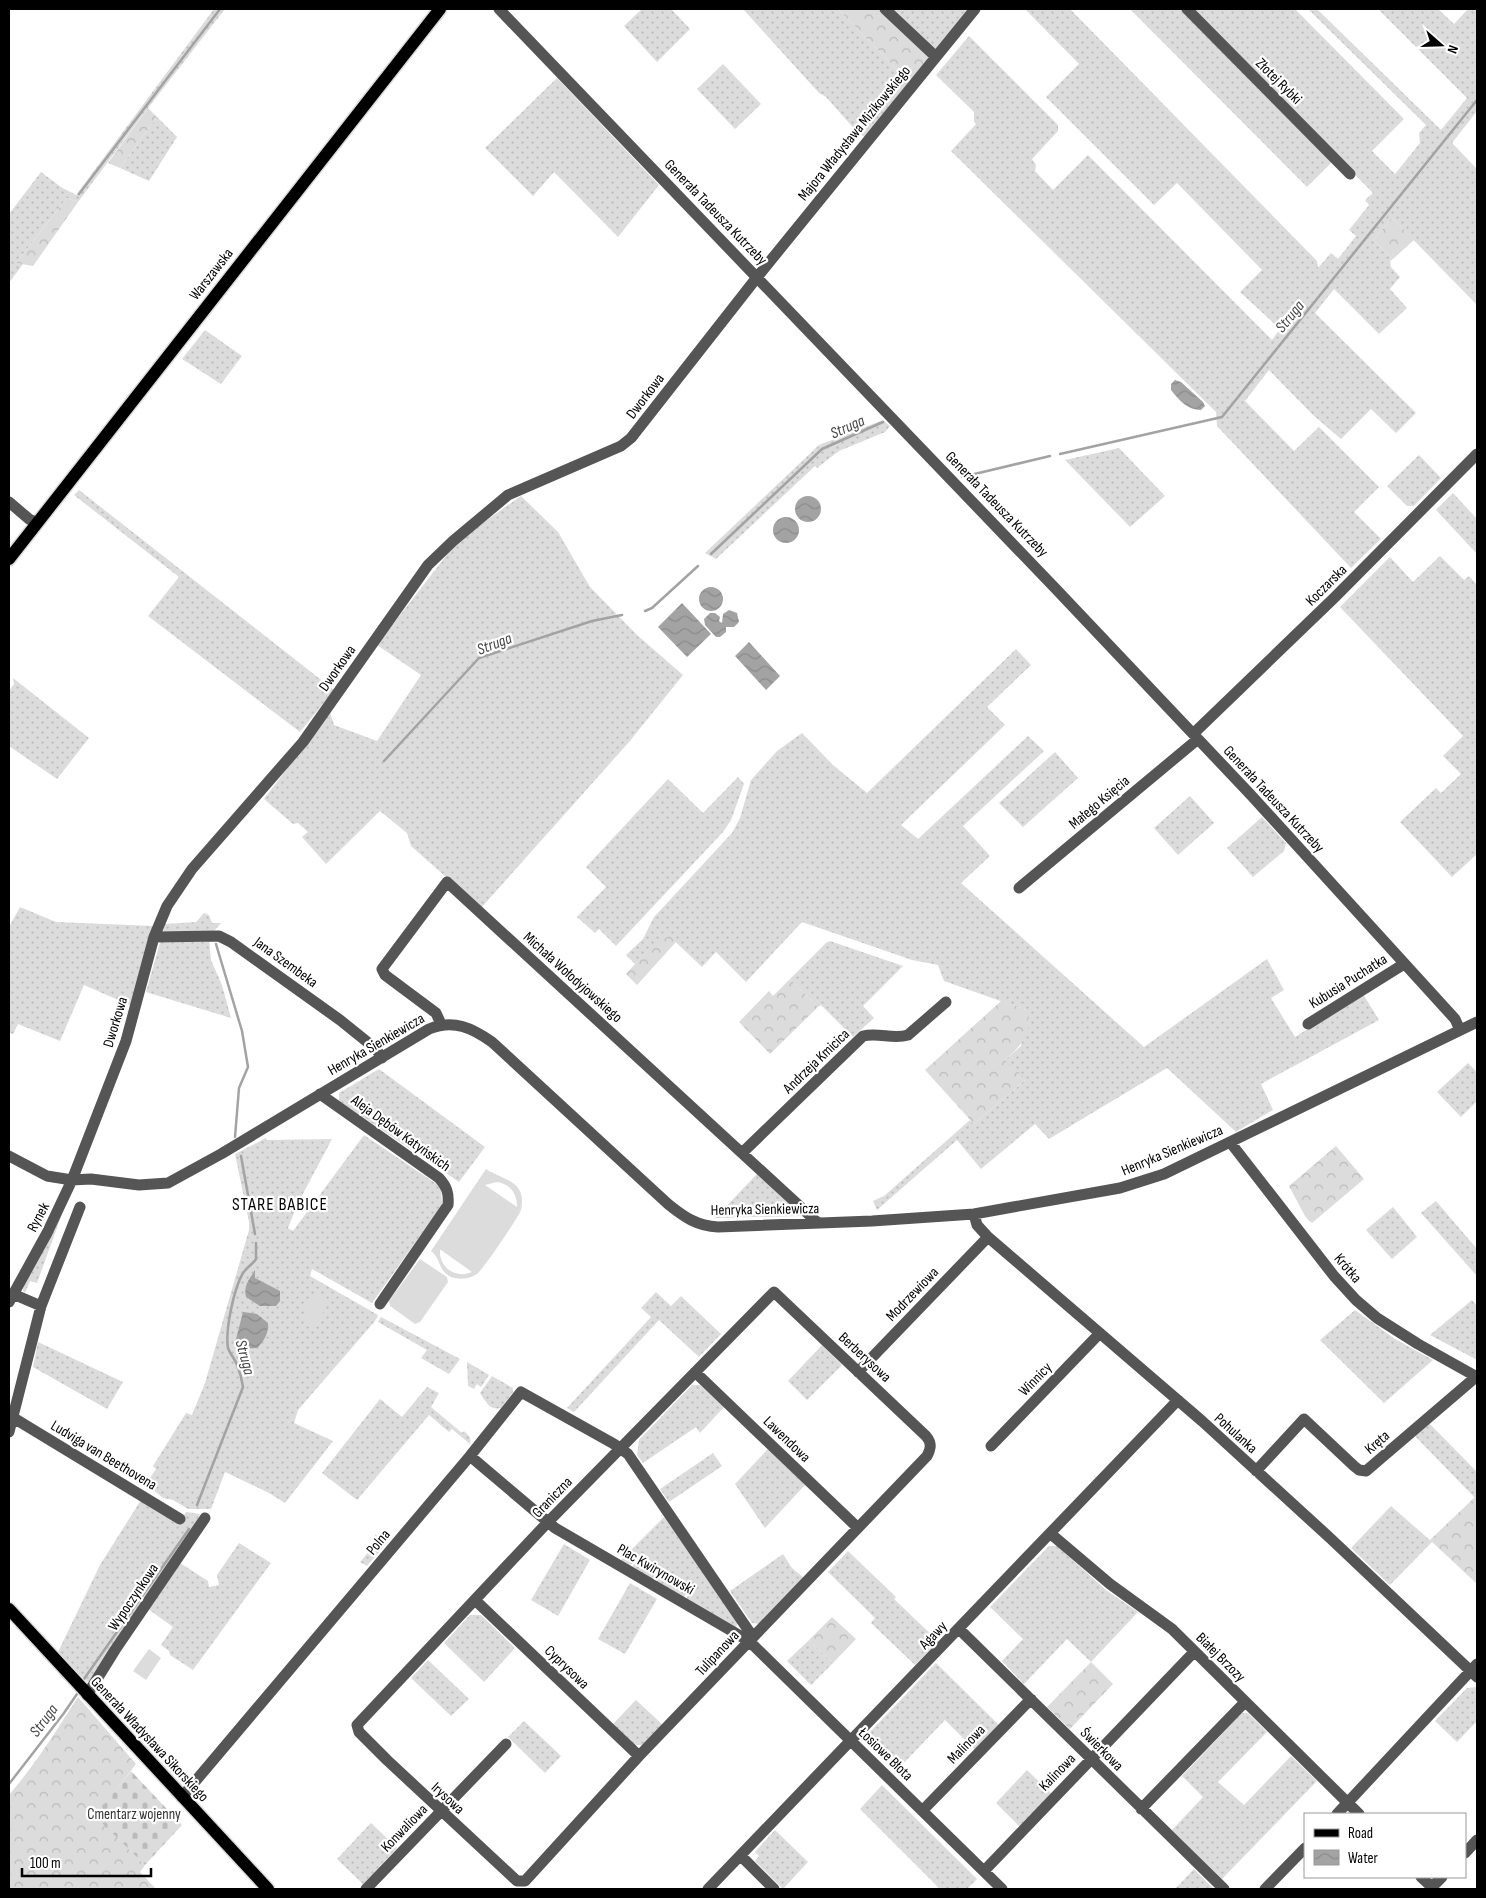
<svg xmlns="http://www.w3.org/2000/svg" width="1486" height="1898" font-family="'Sofia Sans Condensed',sans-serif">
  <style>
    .grass { fill: url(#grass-dots) }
    .forest { fill: url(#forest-crowns) }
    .cemetery { fill: url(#cemetery-stones) }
    .pitch { fill: #dcdcdc; fill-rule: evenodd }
    .water { fill: url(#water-waves) }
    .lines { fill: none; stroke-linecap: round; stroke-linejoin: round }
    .stream { stroke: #a3a3a3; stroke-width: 2.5 }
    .major-casing { stroke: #dbdbdb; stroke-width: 15 }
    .minor { stroke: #555; stroke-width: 11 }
    .major { stroke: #000; stroke-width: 12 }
    .labels { text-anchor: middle; stroke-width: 4.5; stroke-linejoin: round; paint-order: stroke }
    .street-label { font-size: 15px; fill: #000; stroke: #fff }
    .park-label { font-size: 15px; fill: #333; stroke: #fff }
    .water-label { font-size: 16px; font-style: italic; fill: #444; stroke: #fff }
    .quarter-label { font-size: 18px; letter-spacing: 1px; fill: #000; stroke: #fff }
  </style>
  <defs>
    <pattern id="grass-dots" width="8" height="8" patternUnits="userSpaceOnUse" patternTransform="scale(1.25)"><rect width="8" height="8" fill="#dcdcdc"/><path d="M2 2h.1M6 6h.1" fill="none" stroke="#bbb" stroke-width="1.8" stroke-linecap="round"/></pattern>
    <pattern id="forest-crowns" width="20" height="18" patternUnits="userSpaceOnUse" patternTransform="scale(1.25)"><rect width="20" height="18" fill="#dcdcdc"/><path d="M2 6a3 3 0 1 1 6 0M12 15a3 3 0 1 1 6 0" fill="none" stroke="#bbb"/></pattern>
    <pattern id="cemetery-stones" width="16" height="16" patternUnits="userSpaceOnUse" patternTransform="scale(1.25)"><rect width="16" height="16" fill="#dcdcdc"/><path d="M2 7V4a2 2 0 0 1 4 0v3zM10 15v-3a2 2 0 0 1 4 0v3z" fill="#bbb"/></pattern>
    <pattern id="water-waves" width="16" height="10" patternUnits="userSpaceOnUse" patternTransform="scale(1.25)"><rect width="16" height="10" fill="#a3a3a3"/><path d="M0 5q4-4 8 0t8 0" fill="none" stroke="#8b8b8b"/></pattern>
  </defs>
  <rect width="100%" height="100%" fill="#fff"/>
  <!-- grass -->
  <path class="grass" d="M214,9H225L148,108L78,202L67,198L16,263L23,264L9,283V214L41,172L61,187L76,195Z
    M642,9H671L690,29L657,62L624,26Z
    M743,9H838L909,82L865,137L858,133L826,97L819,93Z
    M892,9H970L935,51Z
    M1025,9H1070L1317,261L1318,268L1331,253L1338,259L1356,236L1349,230L1369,205L1365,200L1373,193L1192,9H1295L1404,119L1372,151L1395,174L1420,143L1419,133L1426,125L1308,9H1317L1441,130L1467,98L1378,9H1438L1454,24L1468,9H1477V111L1452,143L1477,169V305L1392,218L1373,240L1393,259L1390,261L1391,267L1400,277L1390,289L1407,308L1379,334L1334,289L1315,313L1416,413L1396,433L1371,409L1341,439L1313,415L1269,370L1245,401L1294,451L1319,427L1379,487L1354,512L1381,539L1351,568L1217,426L1216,412L951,151L976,124L974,122V112L936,75L969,36L1058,125V131L1032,159L1036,165L1035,171L1053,190L1088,155L1272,340L1280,329L1240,292L1262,270L1177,183L1154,205L1046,97L1079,64Z
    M1130,9H1183L1332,162L1307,187Z
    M723,64L761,104L735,129L697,89Z
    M557,78L659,185L618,237L554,172L533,196L485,148Z
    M157,117L177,137L149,181L120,168Z
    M205,330L242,356L221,384L182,359Z
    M883,420L890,426L885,432L839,451L817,468L815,466L716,559L705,553L819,445Z
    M1119,448L1165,496L1130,527L1065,460Z
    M1419,455L1441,478L1414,506H1407L1387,486Z
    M79,490L334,690L300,732L148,616L179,577L74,495Z
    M1453,493L1477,519V554L1436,510Z
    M521,496L558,532L590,587L637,635L683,675L629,742L481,908L411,846L407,833L380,811L326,864L302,837L308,832L298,823L293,824L264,799L330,712L334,725L377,741L421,675L377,645L449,552L467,534Z
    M1440,556L1464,580L1469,576L1477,585V854L1452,877L1400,822L1436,788L1441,793L1461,774L1443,756L1463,736L1340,607L1390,557L1413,582Z
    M1016,649L1031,665L987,707L1005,725L901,825L918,839L1028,736L1044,751L963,826L990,856L961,883L1144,1047L1267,959L1284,990L1271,998L1295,1037L1363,994L1379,1020L1261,1084L1273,1110L1236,1132L1167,1068L1049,1139L1035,1124L981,1169L957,1140L877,1210L873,1201L884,1196L970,1120L974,1124L1025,1080L1005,1060L1021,1046L1026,1010L944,981L938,965L912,960L802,922L746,982L716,952L702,967L665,932L635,964L626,955L643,939L654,917L732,833L740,818L751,780L777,751L802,733L833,765L867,793Z
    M13,678L89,738L57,779L9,746V691L14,684Z
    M1055,752L1078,778L1023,827L999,803Z
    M738,777L744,784L731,820L723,832L616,946L599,929L595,933L577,917L606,887L586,867L668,779L703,813Z
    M1190,796L1214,823L1178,855L1154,828Z
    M1262,817L1286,843L1284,851L1253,877L1227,848Z
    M20,907L56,922L154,926L132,1006L84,985L60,1041L18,1024L13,1034L9,1033V927Z
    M204,913L209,915L212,923H221L214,931H163L165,924L196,922Z
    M209,938L211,960L222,985L231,1018L146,992L161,939Z
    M830,941L903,966L863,1006L874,1018L853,1037L821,1005L818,1007L790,979L826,943Z
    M1468,1063L1477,1072V1101L1461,1117L1437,1092Z
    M379,1069L485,1147L459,1182L339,1101V1093Z
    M364,1135L438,1185L441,1190L442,1205L372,1303L312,1269L310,1276L378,1315L375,1321L298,1410L294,1423L333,1441L285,1503L269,1493L225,1472L211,1509H188L173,1500L163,1498L146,1484L156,1469L153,1466L186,1413L192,1415L205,1383L249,1230V1222L235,1154L266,1138L267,1140L332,1139L297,1205L288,1228L293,1231Z
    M758,1173L802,1216L715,1218Z
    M1436,1201L1477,1249V1276L1421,1213Z
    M1393,1207L1417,1237L1392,1259L1366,1230Z
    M62,1214L37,1283L30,1281L25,1293L23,1291L24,1284Z
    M656,1292L671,1306L681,1296L721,1334L699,1357L659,1320L574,1412L567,1408L651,1317L641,1308Z
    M1472,1300L1477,1306V1360L1430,1335Z
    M1355,1310L1395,1339L1433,1360L1384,1403L1320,1340Z
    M381,1317L460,1359L449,1374L421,1358L427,1350L378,1322Z
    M38,1342L123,1382L107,1409L33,1367Z
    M822,1345L842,1365L807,1400L788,1381Z
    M467,1362L489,1375L481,1387L477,1384L474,1389L468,1386Z
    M492,1376L513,1388V1392L501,1408C490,1411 486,1402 480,1393Z
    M692,1385H700L724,1407L700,1433L696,1427L643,1463L637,1455L639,1440Z
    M427,1387L439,1393L431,1407L462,1433L464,1431C468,1435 472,1438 470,1444L452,1429L449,1432L429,1415L357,1500L322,1473L380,1399L402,1417Z
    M1429,1423L1477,1472V1500L1415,1436Z
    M768,1449L805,1485L765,1528L735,1484Z
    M713,1453L722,1466L669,1502L660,1489Z
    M141,1500L179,1523L186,1512L200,1514L190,1535L90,1681L87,1682L58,1652L100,1565Z
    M1391,1506L1432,1542L1390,1585L1351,1548Z
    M664,1517L738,1622L736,1627H734L686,1599L689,1594L687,1592L684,1598L632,1567L635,1563L634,1561L630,1566L620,1561Z
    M375,1534L386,1544L367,1566L360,1562L375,1544Z
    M239,1543L271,1563L193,1670L170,1655L169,1651L161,1645L173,1627L148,1609L180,1563L208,1581L209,1587L219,1585L217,1575Z
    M564,1544L590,1560L558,1616L531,1600Z
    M1049,1546H1057L1106,1590L1138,1612L1091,1662L1067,1639L1024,1684L1002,1661L1023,1639L990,1607Z
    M848,1551L896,1597L894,1599L938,1641L915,1665L871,1623L875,1618L828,1572Z
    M783,1554L792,1568L804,1578L760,1624L752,1623L730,1591Z
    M630,1583L657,1599L625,1654L598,1639Z
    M470,1615H481L515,1648L484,1682L444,1643Z
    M809,1640L833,1663L811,1685L787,1661Z
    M428,1660L469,1699L451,1716L411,1678Z
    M936,1663L999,1725L975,1750L945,1720L897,1770L869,1743V1733Z
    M1476,1687L1477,1689V1721L1457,1742L1435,1721L1467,1688Z
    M636,1700L663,1725L644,1745H634L613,1724Z
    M1242,1713H1248L1267,1732L1218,1782L1244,1805L1291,1756L1317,1781L1222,1879L1172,1830L1203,1797L1182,1776Z
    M524,1721L561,1756L545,1773L508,1737Z
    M1027,1770L1052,1794L1020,1827L996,1803Z
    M882,1785L977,1879L967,1889H940L860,1809Z
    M371,1823L397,1848L363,1884L337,1859Z
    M775,1830L808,1862L783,1889L755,1861L759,1856L755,1852Z
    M1194,1869L1214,1889H1175Z"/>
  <!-- forest -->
  <path class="forest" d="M838,9H879L892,22L931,55L909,82Z
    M148,108L157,117L120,168L108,163Z
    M67,198L78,202L33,266L16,263Z
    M1392,218L1414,240L1393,259L1373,240Z
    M665,931L676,942L637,985L626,974Z
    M790,979L818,1007L770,1054L739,1022L769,991L773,996Z
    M1001,1001L1026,1010C1034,1034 1021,1045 1005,1060L1026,1079L974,1124L925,1070Z
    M1336,1146L1364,1179L1312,1223L1305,1216L1289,1186Z
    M1475,1497L1477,1500V1584L1430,1540Z
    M832,1617L856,1639L833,1663L809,1640Z
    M1091,1662L1113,1684L1070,1729L1047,1707Z
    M78,1697L136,1764L96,1816L145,1865L140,1872L156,1889H9L10,1863L9,1861V1795C35,1765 56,1731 78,1697Z"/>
  <!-- cemetery -->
  <path class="cemetery" d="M131,1771L182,1825L145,1865L95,1816Z"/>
  <!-- pitch -->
  <path class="pitch" d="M486,1169C504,1181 527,1180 521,1210C518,1218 484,1268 477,1274C470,1279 459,1280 451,1277C438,1271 441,1258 431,1251ZM497,1182C510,1184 517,1193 517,1207L485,1185ZM440,1250H441L472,1272C456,1279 439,1268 440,1250Z
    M420,1259L447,1277L448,1282L420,1322L415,1324L390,1306L389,1301Z
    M312,1294L328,1301L317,1327L301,1320Z
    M149,1649L161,1658L146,1680L133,1671Z"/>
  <!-- water -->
  <path class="water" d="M1175,380L1181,382L1203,402L1205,406L1201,410C1187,410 1179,400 1171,390V384Z
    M795 509a13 13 0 1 1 26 0a13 13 0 1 1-26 0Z
    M773 530a13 13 0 1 1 26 0a13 13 0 1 1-26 0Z
    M699 599a12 12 0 1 1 24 0a12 12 0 1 1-24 0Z
    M682,603L711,634L687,657L658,627Z
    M729,610L737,613L739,622L734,627H726V632L720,637H716L705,625L704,619L710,613H715L720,617L719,621L722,623L723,614Z
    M749,642L780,676L766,690L735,656Z
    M255,1270V1278L280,1291V1301L276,1306H260L246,1297C243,1285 250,1279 255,1270Z
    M243,1312L257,1314L268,1323C269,1333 264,1341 257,1348L244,1349L235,1343Z"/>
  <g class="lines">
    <!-- stream -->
    <path class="stream" d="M79,194L220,9
      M1060,454L1222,417L1477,100
      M962,477L1050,456
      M711,554L822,449L883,422
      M645,611L652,608L698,566
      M384,761L479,658L592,621L622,615
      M216,944L242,1031L248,1067L239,1088L235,1137
      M241,1156L255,1234
      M197,1505L243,1387C242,1380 240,1372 237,1365C235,1359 230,1354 228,1348C225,1330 234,1288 243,1273C247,1267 253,1264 256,1259V1243
      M84,1679L189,1529
      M9,1784L64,1713L77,1694"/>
    <!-- major casing -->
    <g class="major-casing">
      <path id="major" d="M9,559L440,9
        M9,1609L268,1889"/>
    </g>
    <!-- minor -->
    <path class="minor" d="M499,9L1055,588L1250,794L1455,1019L1460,1030
      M885,9L935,56
      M1187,9L1350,174
      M9,502L29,519L37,523
      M1193,734L1334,598L1477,454
      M1019,888L1198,739
      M154,937L219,936L231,942L340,1020L376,1049L382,1058
      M441,1024L436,1013L385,975L382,969L447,882L818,1223
      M1308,1024L1404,964
      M320,1094L439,1178C447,1187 449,1193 448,1205L380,1304
      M1230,1142L1334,1276L1356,1300L1377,1318L1418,1344L1477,1377
      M742,1153L863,1036C879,1032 893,1040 908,1035L946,1002
      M9,1156L47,1176L72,1180L91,1179L139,1185L168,1183L221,1154L429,1029C454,1019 472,1028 492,1042L668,1204C684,1217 697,1226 718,1227L872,1221L974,1214L1120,1188L1164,1174L1477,1022
      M974,1214L977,1225L988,1237L1202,1421L1330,1538L1477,1677
      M774,1292L926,1436C932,1443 931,1448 927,1456L639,1756L525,1881H517L387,1760L359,1732L357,1725L548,1522Z
      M13,1294L41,1306
      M9,1302L47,1233L72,1180L126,1041L154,937L167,906L192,869L303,742L428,565L453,541L508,495L621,446L631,438L758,276L975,9
      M695,1372L858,1528
      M858,1372L988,1237
      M12,1417L180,1519
      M9,1432L41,1306L80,1207
      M991,1446L1100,1333
      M470,1456L555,1528L749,1641L1002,1889
      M1256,1471L1304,1419L1354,1466L1359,1470L1366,1471L1477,1376
      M1051,1534L1110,1584L1172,1629L1359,1814
      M475,1600L639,1756
      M959,1629L1224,1889
      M87,1695L115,1650L205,1518
      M182,1797L470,1456L521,1392L614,1444L628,1454L753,1637
      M1141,1809L1245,1702
      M923,1810L1031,1699
      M1337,1814L1477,1664
      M1465,1853L1477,1840
      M741,1856L774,1889
      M984,1871L1194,1652
      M1421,1877L1434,1889
      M366,1889L506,1744
      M708,1889L1178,1400
      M1265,1889L1305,1848
      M1430,1889L1442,1877"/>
    <!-- major -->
    <use href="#major" class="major"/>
  </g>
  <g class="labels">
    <!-- street labels -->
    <g class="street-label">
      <text transform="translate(1279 81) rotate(45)" y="5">Złotej Rybki</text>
      <text transform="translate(854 133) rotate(-51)" y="5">Majora Władysława Mizikowskiego</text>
      <text transform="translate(716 212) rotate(46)" y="5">Generała Tadeusza Kutrzeby</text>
      <text transform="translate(211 274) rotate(-52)" y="5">Warszawska</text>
      <text transform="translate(645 396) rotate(-53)" y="5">Dworkowa</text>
      <text transform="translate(997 504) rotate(46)" y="5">Generała Tadeusza Kutrzeby</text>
      <text transform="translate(1326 585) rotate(-45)" y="5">Koczarska</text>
      <text transform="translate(337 668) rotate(-55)" y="5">Dworkowa</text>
      <text transform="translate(1274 799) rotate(47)" y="5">Generała Tadeusza Kutrzeby</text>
      <text transform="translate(1099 802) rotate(-40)" y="5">Małego Księcia</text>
      <text transform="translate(286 962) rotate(36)" y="5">Jana Szembeka</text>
      <text transform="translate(573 977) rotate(42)" y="5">Michała Wołodyjowskiego</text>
      <text transform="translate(1348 981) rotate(-32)" y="5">Kubusia Puchatka</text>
      <text transform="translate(115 1022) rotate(-73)" y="5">Dworkowa</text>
      <text transform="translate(376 1044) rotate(-30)" y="5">Henryka Sienkiewicza</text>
      <text transform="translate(816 1061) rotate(-44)" y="5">Andrzeja Kmicica</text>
      <text transform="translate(401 1133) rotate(36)" y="5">Aleja Dębów Katyńskich</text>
      <text transform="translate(1172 1150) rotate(-23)" y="5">Henryka Sienkiewicza</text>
      <text transform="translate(765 1209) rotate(-1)" y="5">Henryka Sienkiewicza</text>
      <text transform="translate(38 1217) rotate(-62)" y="5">Rynek</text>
      <text transform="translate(1348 1268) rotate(49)" y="5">Krótka</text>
      <text transform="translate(912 1294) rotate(-46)" y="5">Modrzewiowa</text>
      <text transform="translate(865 1357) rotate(43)" y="5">Berberysowa</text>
      <text transform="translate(1035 1379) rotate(-46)" y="5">Winnicy</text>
      <text transform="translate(1236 1433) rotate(42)" y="5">Pohulanka</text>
      <text transform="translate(787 1439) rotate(44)" y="5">Lawendowa</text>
      <text transform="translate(1377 1442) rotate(-41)" y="5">Kręta</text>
      <text transform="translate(104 1455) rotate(31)" y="5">Ludviga van Beethovena</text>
      <text transform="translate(552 1497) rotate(-46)" y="5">Graniczna</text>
      <text transform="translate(378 1542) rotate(-50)" y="5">Polna</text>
      <text transform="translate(656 1569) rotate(30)" y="5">Plac Kwirynowski</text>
      <text transform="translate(133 1597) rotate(-56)" y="5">Wypoczynkowa</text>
      <text transform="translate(933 1635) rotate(-46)" y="5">Agawy</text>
      <text transform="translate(717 1653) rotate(-47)" y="5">Tulipanowa</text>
      <text transform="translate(1221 1657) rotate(45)" y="5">Białej Brzozy</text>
      <text transform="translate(567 1667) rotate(44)" y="5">Cyprysowa</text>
      <text transform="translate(150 1739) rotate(47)" y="5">Generała Władysława Sikorskiego</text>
      <text transform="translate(966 1744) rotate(-46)" y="5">Malinowa</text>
      <text transform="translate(1102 1749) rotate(45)" y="5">Świerkowa</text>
      <text transform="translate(886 1754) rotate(44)" y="5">Łosiowe Błota</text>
      <text transform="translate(1057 1772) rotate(-46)" y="5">Kalinowa</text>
      <text transform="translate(448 1798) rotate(43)" y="5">Irysowa</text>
      <text transform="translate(404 1828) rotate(-46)" y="5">Konwaliowa</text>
    </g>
    <!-- park labels -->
    <g class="park-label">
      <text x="134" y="1819">Cmentarz wojenny</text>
    </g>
    <!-- water labels -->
    <g class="water-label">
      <text transform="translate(1289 316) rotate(-51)" y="6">Struga</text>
      <text transform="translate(847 426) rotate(-24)" y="6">Struga</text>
      <text transform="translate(494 643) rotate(-21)" y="6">Struga</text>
      <text transform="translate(246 1357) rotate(75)" y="6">Struga</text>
      <text transform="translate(43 1720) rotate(-53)" y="6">Struga</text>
    </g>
    <!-- quarter labels -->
    <g class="quarter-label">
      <text x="280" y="1210">STARE BABICE</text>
    </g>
  </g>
  <!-- border -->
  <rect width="1486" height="1898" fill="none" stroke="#000000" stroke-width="20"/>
  <!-- legend -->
  <rect x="1304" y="1813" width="162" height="65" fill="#ffffff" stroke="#999999"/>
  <rect x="1314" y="1829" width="25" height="8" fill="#000000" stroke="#999999"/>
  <text x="1348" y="1838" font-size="15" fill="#000000">Road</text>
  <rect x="1314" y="1850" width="25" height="15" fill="url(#water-waves)" stroke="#999999"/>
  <text x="1348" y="1863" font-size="15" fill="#000000">Water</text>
  <!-- north arrow -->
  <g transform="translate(1441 45) rotate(110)" stroke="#ffffff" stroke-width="4" paint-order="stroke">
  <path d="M0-4L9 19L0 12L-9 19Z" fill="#000000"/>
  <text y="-8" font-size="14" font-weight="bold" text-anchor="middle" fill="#000000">N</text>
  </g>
  <!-- scale -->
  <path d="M22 1868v8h129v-8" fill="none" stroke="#000000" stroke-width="2.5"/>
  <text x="30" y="1868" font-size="15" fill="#000000" stroke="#ffffff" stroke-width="4" paint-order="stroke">100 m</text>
</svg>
